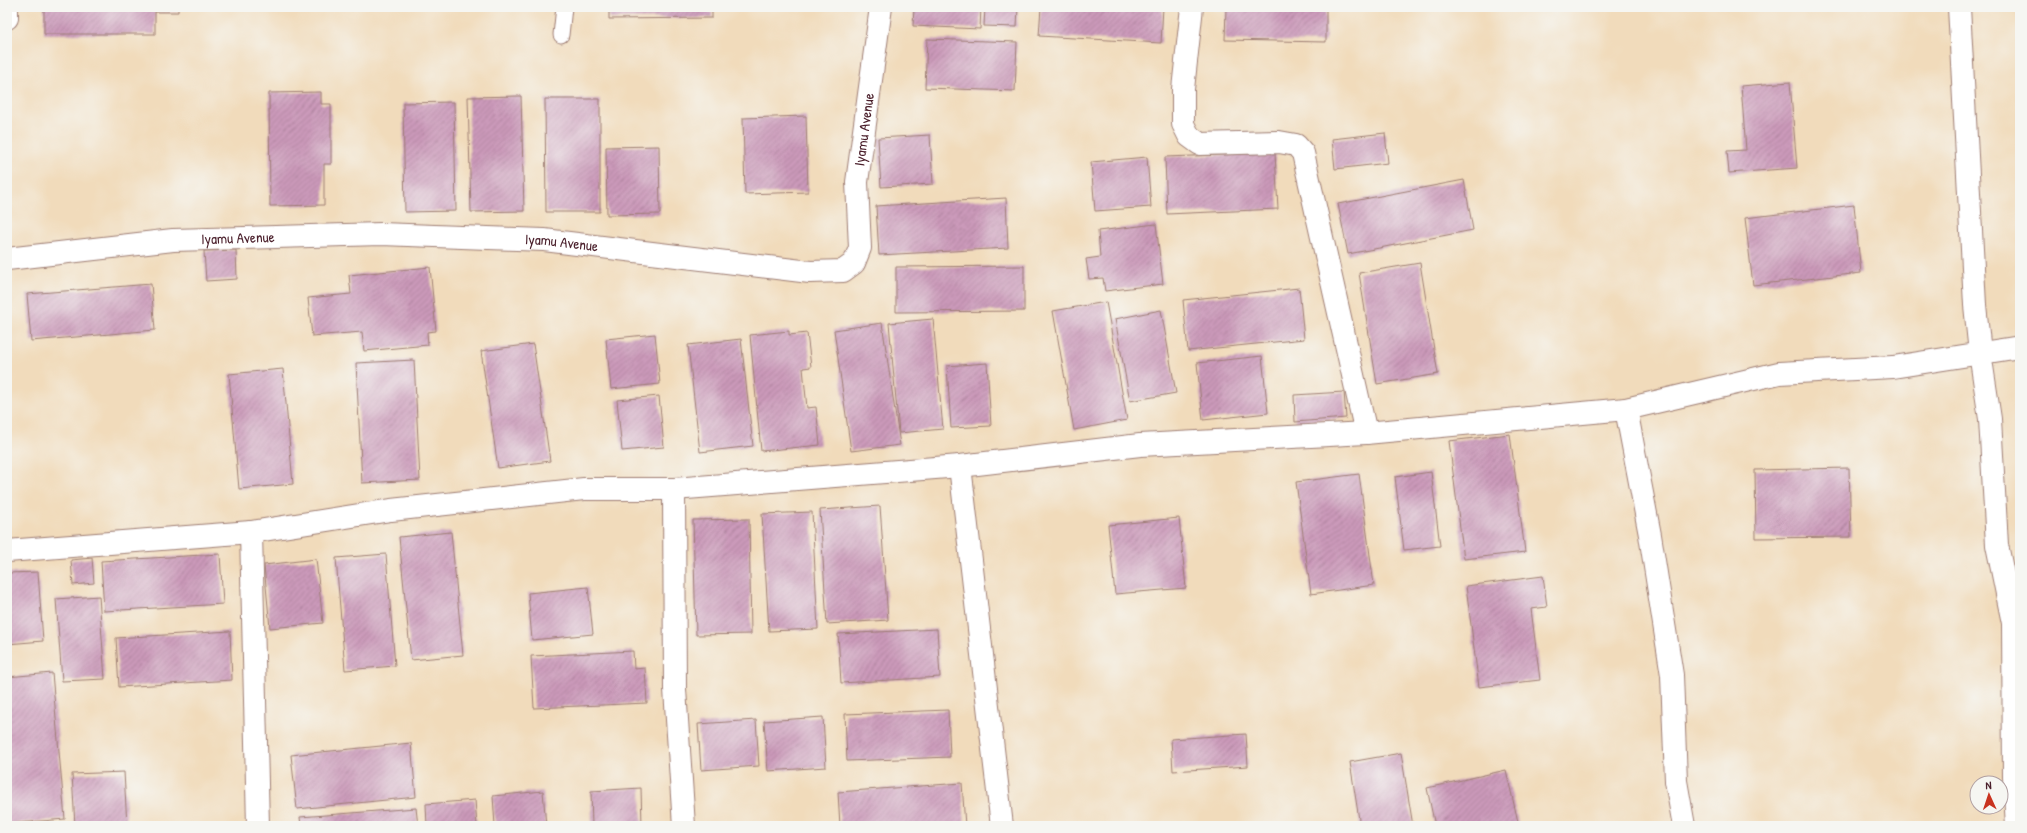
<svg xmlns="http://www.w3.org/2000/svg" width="2027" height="833" font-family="'Patrick Hand',sans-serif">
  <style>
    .building { fill: url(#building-hatch) }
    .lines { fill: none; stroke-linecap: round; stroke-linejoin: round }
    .service-casing { stroke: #9e7d73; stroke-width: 17 }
    .minor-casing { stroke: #9e7d73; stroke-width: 24 }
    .service { stroke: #fff; stroke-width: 15 }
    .minor { stroke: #fff; stroke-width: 22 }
    .labels { text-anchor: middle; stroke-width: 3; stroke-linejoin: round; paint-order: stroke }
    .street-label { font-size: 15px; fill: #4a1f2b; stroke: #f6f6f2 }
  </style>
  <defs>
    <pattern id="building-hatch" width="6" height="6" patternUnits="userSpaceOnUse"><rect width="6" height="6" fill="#cb9aba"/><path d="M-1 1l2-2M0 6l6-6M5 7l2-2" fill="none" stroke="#a77d97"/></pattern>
  </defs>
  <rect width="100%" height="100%" fill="#f6f6f2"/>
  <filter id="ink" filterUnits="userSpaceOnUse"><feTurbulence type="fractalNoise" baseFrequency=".025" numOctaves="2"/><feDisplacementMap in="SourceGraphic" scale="8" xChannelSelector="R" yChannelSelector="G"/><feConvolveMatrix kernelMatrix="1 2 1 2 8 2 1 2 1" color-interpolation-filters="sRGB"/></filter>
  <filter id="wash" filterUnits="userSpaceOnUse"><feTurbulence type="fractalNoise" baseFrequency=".012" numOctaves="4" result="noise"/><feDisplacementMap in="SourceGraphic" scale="16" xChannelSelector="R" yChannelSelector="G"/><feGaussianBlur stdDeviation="0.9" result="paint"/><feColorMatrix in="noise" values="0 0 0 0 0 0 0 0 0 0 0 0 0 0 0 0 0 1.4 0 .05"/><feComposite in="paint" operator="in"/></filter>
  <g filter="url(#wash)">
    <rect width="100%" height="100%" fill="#f1dbbb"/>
    <g id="blocks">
      <!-- building -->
      <path class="building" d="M44,7H178V12H155V34H44Z
        M609,7H712V18L609,19Z
        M914,7H981L980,29L913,26Z
        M985,7H1018L1017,27L984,26Z
        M1041,7H1163L1161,43L1039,36Z
        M1326,7V42L1225,40L1226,8Z
        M927,39L1017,42L1015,91L925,88Z
        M1790,82L1797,168L1729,173L1727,151L1746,150L1741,86Z
        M321,92V104H331V164H324V205L270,206L269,93Z
        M521,96L524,211L471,212L468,97Z
        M545,99H600V212H546Z
        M454,102L456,211L405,212L403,103Z
        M806,116L808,192L745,194L743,118Z
        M1385,133L1388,163L1335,169L1332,139Z
        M930,135L933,184L881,187L878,138Z
        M659,146L660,214L607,215L606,147Z
        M1275,153L1278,209L1167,214L1165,157Z
        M1147,157L1151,207L1095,211L1091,162Z
        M1464,180L1473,230L1348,254L1338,204Z
        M1006,198L1008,248L879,255L876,206Z
        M1854,205L1861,273L1753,285L1745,218Z
        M1156,224L1163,284L1105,291L1103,278L1089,279L1086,259L1100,257L1098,231Z
        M236,250L237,279L206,281L204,251Z
        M1420,263L1438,374L1377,384L1359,273Z
        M1024,266V311L896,312V267Z
        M430,267L436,331L427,332L428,345L364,351L362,332L312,336L308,298L351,294L349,275Z
        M151,284L155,330L31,341L27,294Z
        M1299,288L1304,339L1188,351L1183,300Z
        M1106,302L1127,420L1074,430L1053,311Z
        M1161,310L1176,393L1130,401L1115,319Z
        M933,319L943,429L899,433L889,323Z
        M882,323L900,445L851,451L834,330Z
        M789,331V335L807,333L811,367L803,368L807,408L816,407L820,445L761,451L750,335Z
        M655,334L660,384L611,389L606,339Z
        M741,339L753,446L700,452L688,345Z
        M533,344L550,461L498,468L481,351Z
        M1262,356L1268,413L1203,420L1197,363Z
        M414,360L420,480L362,483L356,363Z
        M987,363L991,426L951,428L947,366Z
        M283,369L293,484L239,489L229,374Z
        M1344,392L1346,418L1295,422L1294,395Z
        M659,396L664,447L622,451L617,400Z
        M1510,434L1525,552L1464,559L1449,441Z
        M1849,468L1851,537L1756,538L1755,470Z
        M1431,472L1440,546L1404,550L1395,477Z
        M1359,474L1374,585L1311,594L1296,482Z
        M880,506L888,620L827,624L820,510Z
        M812,512L818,629L769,631L762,514Z
        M1179,518L1186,588L1115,594L1108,525Z
        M749,519L751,634L696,635L693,520Z
        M451,532L463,655L411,660L399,537Z
        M220,554L223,604L104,611L101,561Z
        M386,554L395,666L345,670L336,558Z
        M92,558L94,583L73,585L71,560Z
        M316,559L323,623L270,628L264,565Z
        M38,572L43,641L7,644V573Z
        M1543,576L1547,607L1531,609L1540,680L1479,687L1466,586Z
        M588,587L593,634L532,640L528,593Z
        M99,596L105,679L62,681L56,599Z
        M937,629L940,677L841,683L838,634Z
        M230,631L232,680L119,687L116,638Z
        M633,651L634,669L645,668L647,703L534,708L531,656Z
        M52,673L65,819L7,824V677Z
        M948,710L950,757L847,761L845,714Z
        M823,717L826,767L768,771L764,721Z
        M756,720L759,766L701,770L698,724Z
        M1246,734L1248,766L1173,771L1171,739Z
        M411,743L416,797L297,809L291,755Z
        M1401,753L1413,826H1360L1350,762Z
        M1506,770L1519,826H1435L1427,788Z
        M124,772L127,826H75L72,774Z
        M962,783L965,826H840L838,792Z
        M641,788L642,826H592L591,791Z
        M543,791L546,826H495L493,796Z
        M475,800L477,826H427L426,804Z
        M416,808L418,826H301L300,817Z"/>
    </g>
  </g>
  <g filter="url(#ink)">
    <use href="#blocks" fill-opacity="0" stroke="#9e7d73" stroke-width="1"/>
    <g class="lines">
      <!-- service casing -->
      <g class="service-casing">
        <path id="service" d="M561,35L564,7"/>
      </g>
      <!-- minor casing -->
      <g class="minor-casing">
        <g id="minor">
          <path d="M1192,7L1183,89V124L1189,136L1200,144L1279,142L1296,145L1303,153L1366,433"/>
          <path d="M1959,7L1975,305L1980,353L1990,419L1997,545L2013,623L2014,777L2017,826"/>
          <path d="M7,18V7"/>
          <path id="s1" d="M7,259L173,240L381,234L544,240L810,272L843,271L854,263L860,248L857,182L881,7"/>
          <path d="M1626,409L1650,535L1672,675L1676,781L1684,826"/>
          <path d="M960,466L1002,826"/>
          <path d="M674,489L675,689L684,826"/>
          <path d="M251,532L258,826"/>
          <path d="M7,551L251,532L391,510L584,489H674L960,466L1140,445L1366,433L1626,409L1779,373L1893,367L2020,347"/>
        </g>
      </g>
      <!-- service -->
      <use href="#service" class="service"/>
      <!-- minor -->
      <use href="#minor" class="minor"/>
    </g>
  </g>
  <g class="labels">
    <!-- street labels -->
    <g class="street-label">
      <text dy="5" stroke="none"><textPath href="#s1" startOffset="988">Iyamu Avenue</textPath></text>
      <text dy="5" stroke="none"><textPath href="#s1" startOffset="232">Iyamu Avenue</textPath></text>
      <text dy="5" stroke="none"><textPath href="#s1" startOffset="556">Iyamu Avenue</textPath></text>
    </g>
  </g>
  <!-- margin -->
  <rect width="2027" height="833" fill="none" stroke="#f6f6f2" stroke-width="24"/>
  <!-- north arrow -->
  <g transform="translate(1989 795) rotate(357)"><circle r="19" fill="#f6f6f2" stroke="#b1a0a2"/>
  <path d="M0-3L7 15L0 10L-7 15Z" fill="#c8321e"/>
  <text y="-6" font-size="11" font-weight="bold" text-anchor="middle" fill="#4a1f2b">N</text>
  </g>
</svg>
